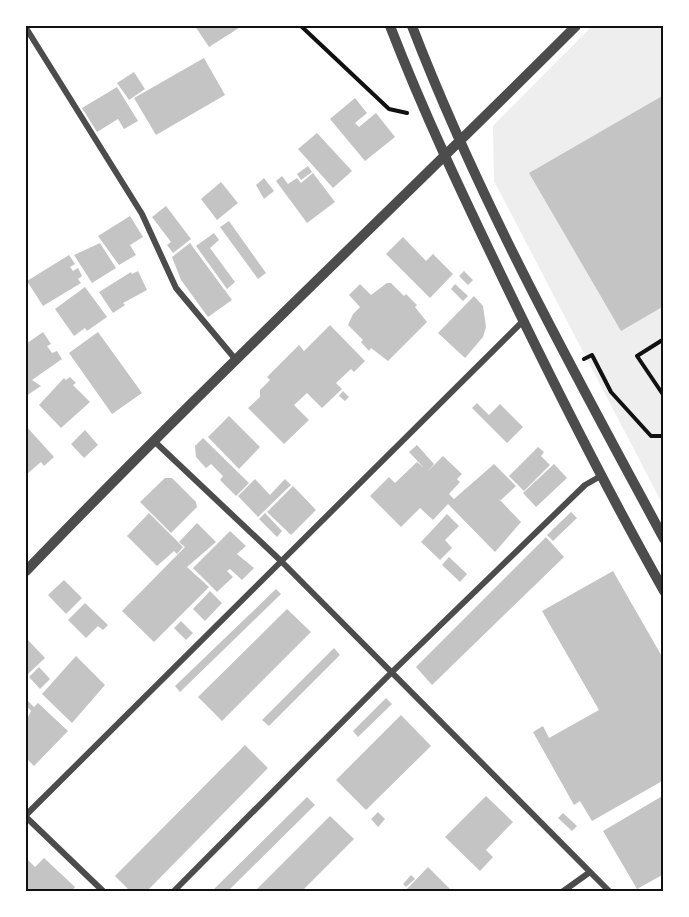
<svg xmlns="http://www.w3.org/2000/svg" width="689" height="917" font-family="'Archivo Narrow',sans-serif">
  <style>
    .green { fill: #eee }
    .building { fill: #c4c4c4 }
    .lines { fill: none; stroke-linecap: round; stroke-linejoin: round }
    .path { stroke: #111; stroke-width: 4 }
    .minor { stroke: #4c4c4c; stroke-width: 6 }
    .tertiary { stroke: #4c4c4c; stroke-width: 10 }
    .neatline { fill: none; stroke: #111; stroke-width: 2 }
  </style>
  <rect width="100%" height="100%" fill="#fff"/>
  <!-- green -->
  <path class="green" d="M592,26H663V505L494,181L493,126Z"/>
  <!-- building -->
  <path class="building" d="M195,26H242L209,47Z
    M204,58L225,95L156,135L134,98Z
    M134,72L145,89L129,100L117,83Z
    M117,87L138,121L124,129L118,119L97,132L82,108Z
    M664,95V306L621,331L529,173Z
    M355,98L367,113L355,123L359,127L376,113L395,137L365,161L330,119Z
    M317,133L352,171L333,188L298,149Z
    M308,166L312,172L301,180L297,174Z
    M313,173L335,202L307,223L276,181L282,176L288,184L297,178L301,183Z
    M264,178L274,191L264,199L256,185Z
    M221,182L238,203L217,220L201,199Z
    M166,206L191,239L173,253L167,245L171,242L152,217Z
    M130,216L143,237L130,245L136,255L119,265L98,236Z
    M229,221L266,273L258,279L220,227Z
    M214,233L219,240L210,248L235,282L227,289L196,246Z
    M403,237L426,261L433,254L453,274L430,298L386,254Z
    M100,243L116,268L92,283L74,255Z
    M190,243L232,300L208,317L181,280L172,257Z
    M69,255L75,264L70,267L73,271L78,268L82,276L78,279L81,283L43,306L27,281Z
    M138,271L147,290L123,303L125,305L113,313L99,292L131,272L132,274Z
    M464,271L473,280L468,285L459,276Z
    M387,283H391L404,296L406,294L417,305L415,307L427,322L388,361L371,348L369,351L361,342L363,340L348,325L353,314L360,307L349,295L360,284L371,295Z
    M455,284L468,296L463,301L451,289Z
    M85,287L107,317L87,331L85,328L74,336L55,309Z
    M474,296L483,306L486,327L483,337L465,358L438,333Z
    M330,325L365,361L354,372L351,369L336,383L342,389L322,408L307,393L294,405L309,420L284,444L248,408L260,397V390L270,380L267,377L299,345L304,351Z
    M43,332L51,344L47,346L52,353L57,351L62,359L32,380L41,386L26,396V344Z
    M98,332L142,393L112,414L69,353Z
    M70,377L76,383L73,385L90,402L61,428L39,405L64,378L66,380Z
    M343,391L349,397L345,401L339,396Z
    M477,403L489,415L500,404L523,427L507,443L472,408Z
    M229,416L260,447L239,469L208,437Z
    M26,426L54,457L44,466L41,462L28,473Z
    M85,430L98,445L84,458L71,444Z
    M203,438L249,483L236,496L220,480L223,476L211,464L206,468L196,457L195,446Z
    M417,445L434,464L427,472L443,456L462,474L457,479L460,482L449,494L454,499L494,464L516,486L501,500L499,499L521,522L495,552L448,504L433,520L420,508L401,527L370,496L389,477L395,483L417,462L424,468L409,452Z
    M538,447L544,452L541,456L550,465L524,491L509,476Z
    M554,464L567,478L536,507L523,493Z
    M165,478H172L196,502L197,507L171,533L140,502Z
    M255,479L270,495L285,479L291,485L258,517L238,496Z
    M293,486L316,510L291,535L267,512Z
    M571,512L577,518L553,541L547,535Z
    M149,513L183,547L177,554L174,551L157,566L127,536Z
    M265,513L282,531L277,537L259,519Z
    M447,514L459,526L445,540L452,548L440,560L421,542Z
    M197,523L216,542L187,567L209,587L154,642L122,611L185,547L179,542Z
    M230,531L246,546L237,554L254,568L242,580L230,569L227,571L233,577L217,592L193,568Z
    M546,537L564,557L432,685L416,667Z
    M449,557L467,574L460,582L442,565Z
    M613,571L664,660V780L592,821L580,801L574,805L533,732L543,726L549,738L599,710L542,611Z
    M64,580L82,598L66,614L48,595Z
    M276,589L281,594L180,692L175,686Z
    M210,591L222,603L205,621L193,609Z
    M85,603L108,625L103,630L98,626L86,638L68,620Z
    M287,609L311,632L222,721L198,697Z
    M181,621L193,633L186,640L174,628Z
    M26,638L45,658L28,674L26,671Z
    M334,648L340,655L269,726L262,720Z
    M76,656L105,685L72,723L42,694Z
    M39,667L50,679L40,689L29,677Z
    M386,698L392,704L358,737L353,731Z
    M26,699L34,707L38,703L68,731L34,766L26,758V721L31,711L26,705Z
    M401,715L431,746L366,810L336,780Z
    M245,745L268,768L146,892H131L115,876Z
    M664,795V874L637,889L603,831Z
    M486,796L513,822L486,850L493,857L480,871L445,837Z
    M307,797L315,805L227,892H211Z
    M378,812L385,819L378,827L371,819Z
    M563,813L577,826L572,831L558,818Z
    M330,816L354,839L301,892H254Z
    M44,858L75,887L71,892H26V863L28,860L35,867Z
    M428,867L453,892H410L407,889Z
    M411,875L415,879L406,887L403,884Z"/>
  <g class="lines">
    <!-- path -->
    <path class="path" d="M301,26L389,109L407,113
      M664,339L637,356L664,396
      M584,359L592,355L611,392L651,436H664"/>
    <!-- minor -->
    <path class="minor" d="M26,28L142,214L176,288L236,360
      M153,440L281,561L610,892
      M26,815L523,321
      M26,817L104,892
      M173,892L392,672L585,485L599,477
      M562,892L590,872"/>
    <!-- tertiary -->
    <path class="tertiary" d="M390,26C424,114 464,198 505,283C555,387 607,490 664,591
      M412,26C480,203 574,372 664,539
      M26,571C205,385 393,209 576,26"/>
  </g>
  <!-- border -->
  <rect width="689" height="917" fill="none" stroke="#ffffff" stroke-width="54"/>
  <rect x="27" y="27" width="635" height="863" class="neatline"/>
</svg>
